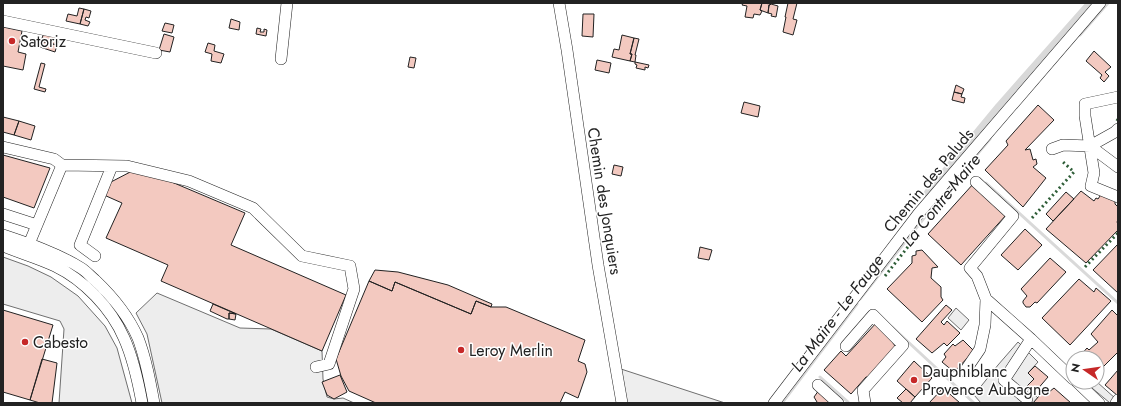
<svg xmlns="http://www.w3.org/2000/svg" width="1121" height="406" font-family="Jost,sans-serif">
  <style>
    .green { fill: #eee; stroke: #6f6f6f }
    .parking { fill: #ededed; stroke: #6f6f6f }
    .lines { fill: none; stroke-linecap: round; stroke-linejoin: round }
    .stream { stroke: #d9d9d9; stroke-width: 3 }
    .canal { stroke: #d9d9d9; stroke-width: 10 }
    .building { fill: #f3c9c0; stroke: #222 }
    .minor-casing { stroke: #222; stroke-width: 12 }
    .minor { stroke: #fff; stroke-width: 11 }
    .hedge { stroke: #2f5e38; stroke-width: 3; stroke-dasharray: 2 3; stroke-linecap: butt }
    .poi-dot { fill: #c62828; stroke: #fff; stroke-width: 1.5 }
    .labels { text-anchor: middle; stroke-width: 3; stroke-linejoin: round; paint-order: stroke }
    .poi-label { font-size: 16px; fill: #222; stroke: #fff; text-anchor: start }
    .street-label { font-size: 16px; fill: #222; stroke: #fff }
    .water-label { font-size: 17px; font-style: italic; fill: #222; stroke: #fff }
  </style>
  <rect width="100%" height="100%" fill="#fff"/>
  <!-- green -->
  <path class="green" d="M621,369L725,403H625Z"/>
  <!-- parking -->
  <path class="parking" d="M3,257L28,266L51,277L78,296L105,326L117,348L132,403H59L64,329L60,321L3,304Z
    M157,293L240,328L271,329L322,351L323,379L327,397L334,399L343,398L354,403H162L147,334L136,313Z
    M956,308L969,320L961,330L948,318Z
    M1018,342L1038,362L1028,373L1034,379L1026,387L1038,398L1033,403H981L974,395L998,365Z
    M1097,382L1116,399L1112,403H1110L1092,388Z"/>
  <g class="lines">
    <!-- stream -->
    <path class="stream" d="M1080,35L1108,3
      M986,183L1118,303
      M860,299L936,203L990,139
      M892,327L974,403
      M820,377L848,402
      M782,403L857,304"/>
    <!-- canal -->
    <path class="canal" d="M929,193L1000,107L1092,3"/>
  </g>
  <!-- building -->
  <path class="building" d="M743,3H762L760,10L762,11L760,15L754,14L753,18L745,17L747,6L742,5Z
    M762,3L771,4L770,5H769L768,13L760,10Z
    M788,3H797L793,19L797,20L793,35L783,32L786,17H785Z
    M771,4L778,6L776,17L771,16L772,14L768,13L769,5H770Z
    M79,8L84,9L80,24L66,21L68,14L77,16Z
    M84,9L91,11L89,18L86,17L85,20L90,22L88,26L80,24Z
    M583,14H594L593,37L582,36Z
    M231,19L240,22L239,30L229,28Z
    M165,23L174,25L172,33L162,31Z
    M3,27L22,31L18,52L26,54L23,70L3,66Z
    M257,28L261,29L260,32H264V29L267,30L266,36L256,34Z
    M45,30L61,34L57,45L41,41Z
    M164,34L174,37L170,52L159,50Z
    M622,35L634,38L630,54H632L630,61L612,57L614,49L619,50Z
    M634,38L639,39L635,55H636L635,62L630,61L632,54H630Z
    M41,41L57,45L55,52L40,47Z
    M208,43L215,45L214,51L224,54L221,63L211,61L212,54L205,52Z
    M1094,51L1111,67L1105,72L1109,76L1104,82L1100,78L1102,75L1086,61Z
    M410,57L416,58L414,68L408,67Z
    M597,60L611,63L609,73L595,70Z
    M635,62L649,65L648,68L645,67V70L636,68L637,65L635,64Z
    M41,63L45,64L39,87L46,89L45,92L34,89Z
    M956,85L964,89L962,94L954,92Z
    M954,92L962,94L961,97L965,98L964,103L952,100Z
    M744,102L760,106L758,117L741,113Z
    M1038,105L1054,120L1025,150L1030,149L1033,160L1036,159L1037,164L1033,167L1046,178L1023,207L985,170L1008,145L1006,141Z
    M3,117L19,121L14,135L3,132Z
    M19,121L35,126L31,140L14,135Z
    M3,155L50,168L34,208L3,197Z
    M614,165L623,167L621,176L612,174Z
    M136,169L167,180L245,213L231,245L346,295L322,351L161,281L168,265L106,238L122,203L104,195L109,183Z
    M974,183L1007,214L961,265L928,234Z
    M1081,191L1094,201L1096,198L1098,199L1102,193L1115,201V204L1118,207V220L1117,222L1118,224V230L1086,263L1046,229Z
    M1066,192L1074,199L1053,221L1046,214Z
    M1025,229L1042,245L1018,270L1001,255Z
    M1118,244V293L1093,270Z
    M700,247L712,250L709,260L698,258Z
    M922,250L938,267L932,268L931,278L941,287V297L943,300L922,322L887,289L912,263V256L916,255V251Z
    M1050,258L1066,272L1037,303L1035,302L1030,307H1026L1023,303V301L1027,296L1021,289Z
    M375,270L398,272L448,285L492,304L491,307L476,301L471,314L395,282L392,291L369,281Z
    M1079,279L1094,292L1096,288L1111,301L1070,345L1042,318Z
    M369,281L392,291L395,282L471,314L476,301L491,307H506L585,340L578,361L585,364L587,372L578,398L565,392L560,403H376L349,391L341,376L336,359Z
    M213,304L236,314L229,313V319H227L210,311Z
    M946,305L952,310L941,322L944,325L947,321L960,333L947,346L944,343L932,353L916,339Z
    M3,310L53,325L30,400L3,392Z
    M1112,310L1118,316V352L1097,373V358H1081L1080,356L1087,348L1089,350L1098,342L1091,334Z
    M229,313L236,314L235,320L229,319Z
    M877,322L896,347L868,377H866L851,394L824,370L841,351L846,356Z
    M963,340L974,351L954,372L942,362L946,357L944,354L953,344L955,346Z
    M42,359L57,363L52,403H40L30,400Z
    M914,361L932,378L915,397L897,381Z
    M1035,366L1048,377L1036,391L1034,389L1032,392L1026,387L1034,379L1028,373Z
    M1118,370V396L1105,385Z
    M340,375L347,392L334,399L327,395L322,382Z
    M943,388L960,403H929Z
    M1054,388L1071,403H1033L1045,389L1049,392Z
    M906,389L915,397L910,403H903L897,398Z
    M819,390L835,403H816L817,402L814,397Z"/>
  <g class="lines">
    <!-- minor casing -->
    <g class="minor-casing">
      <path id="minor" d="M559,3L567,50L598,265L622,403
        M3,21L156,53
        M281,59L287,3
        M1118,97L1085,104V116L1094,173L1091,186L1118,197
        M1090,146L1118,167
        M3,147L54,159L62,165L29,244
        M1052,149L1063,145L1090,146L1115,132L1118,129
        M62,165L127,166L189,181L253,208L302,256L350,266L354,289L329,364L316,367
        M3,214L37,225
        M3,235C30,244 57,253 81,268C86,271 90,276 95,280C113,297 128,315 138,338C146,359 150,381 154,403
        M3,246C20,253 38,258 55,266C84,280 111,308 124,338C133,358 138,381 142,403
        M95,256L80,245L112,166
        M986,299L1031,339L1073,379
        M846,346L873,315L903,345L863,390L865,403
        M965,371L980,349L985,325L986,299L977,276L970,268L1013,216L976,182
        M1077,382L1099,403
        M818,385L838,403
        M1027,399L1004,380L1031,339
        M774,403L919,213L1100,3
        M1116,403L1118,400"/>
    </g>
    <!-- minor -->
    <use href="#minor" class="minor"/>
    <!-- hedge -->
    <path class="hedge" d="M1117,121L1118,119
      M1032,218L1074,172L1063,162
      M1085,267L1118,233
      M885,276L911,243"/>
  </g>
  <!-- markers -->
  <g class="poi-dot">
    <circle cx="12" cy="41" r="4"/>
    <circle cx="25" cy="342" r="4"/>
    <circle cx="461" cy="350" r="4"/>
    <circle cx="914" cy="380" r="4"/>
  </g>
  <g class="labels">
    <!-- poi labels -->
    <g class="poi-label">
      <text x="20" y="47">Satoriz</text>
      <text x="33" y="348">Cabesto</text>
      <text x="469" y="356">Leroy Merlin</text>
      <text x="922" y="377">Dauphiblanc<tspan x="922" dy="18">Provence Aubagne</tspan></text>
    </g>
    <!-- street labels -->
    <g class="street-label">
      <text transform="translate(928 180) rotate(-50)" y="6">Chemin des Paluds</text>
      <text transform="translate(605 201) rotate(81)" y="6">Chemin des Jonquiers</text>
    </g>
    <!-- water labels -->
    <g class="water-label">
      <text transform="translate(941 200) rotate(-51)" y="6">La Contre-Maïre</text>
      <text transform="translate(837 313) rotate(-53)" y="6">La Maïre - Le Fauge</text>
    </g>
  </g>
  <!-- border -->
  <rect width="1121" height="406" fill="none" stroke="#222222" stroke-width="8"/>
  <!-- north arrow -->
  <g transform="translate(1085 370) rotate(283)"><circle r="19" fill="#ffffff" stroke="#a7a7a7"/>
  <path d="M0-3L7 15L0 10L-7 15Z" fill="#c62828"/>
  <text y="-6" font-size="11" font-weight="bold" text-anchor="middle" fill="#222222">N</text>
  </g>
</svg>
